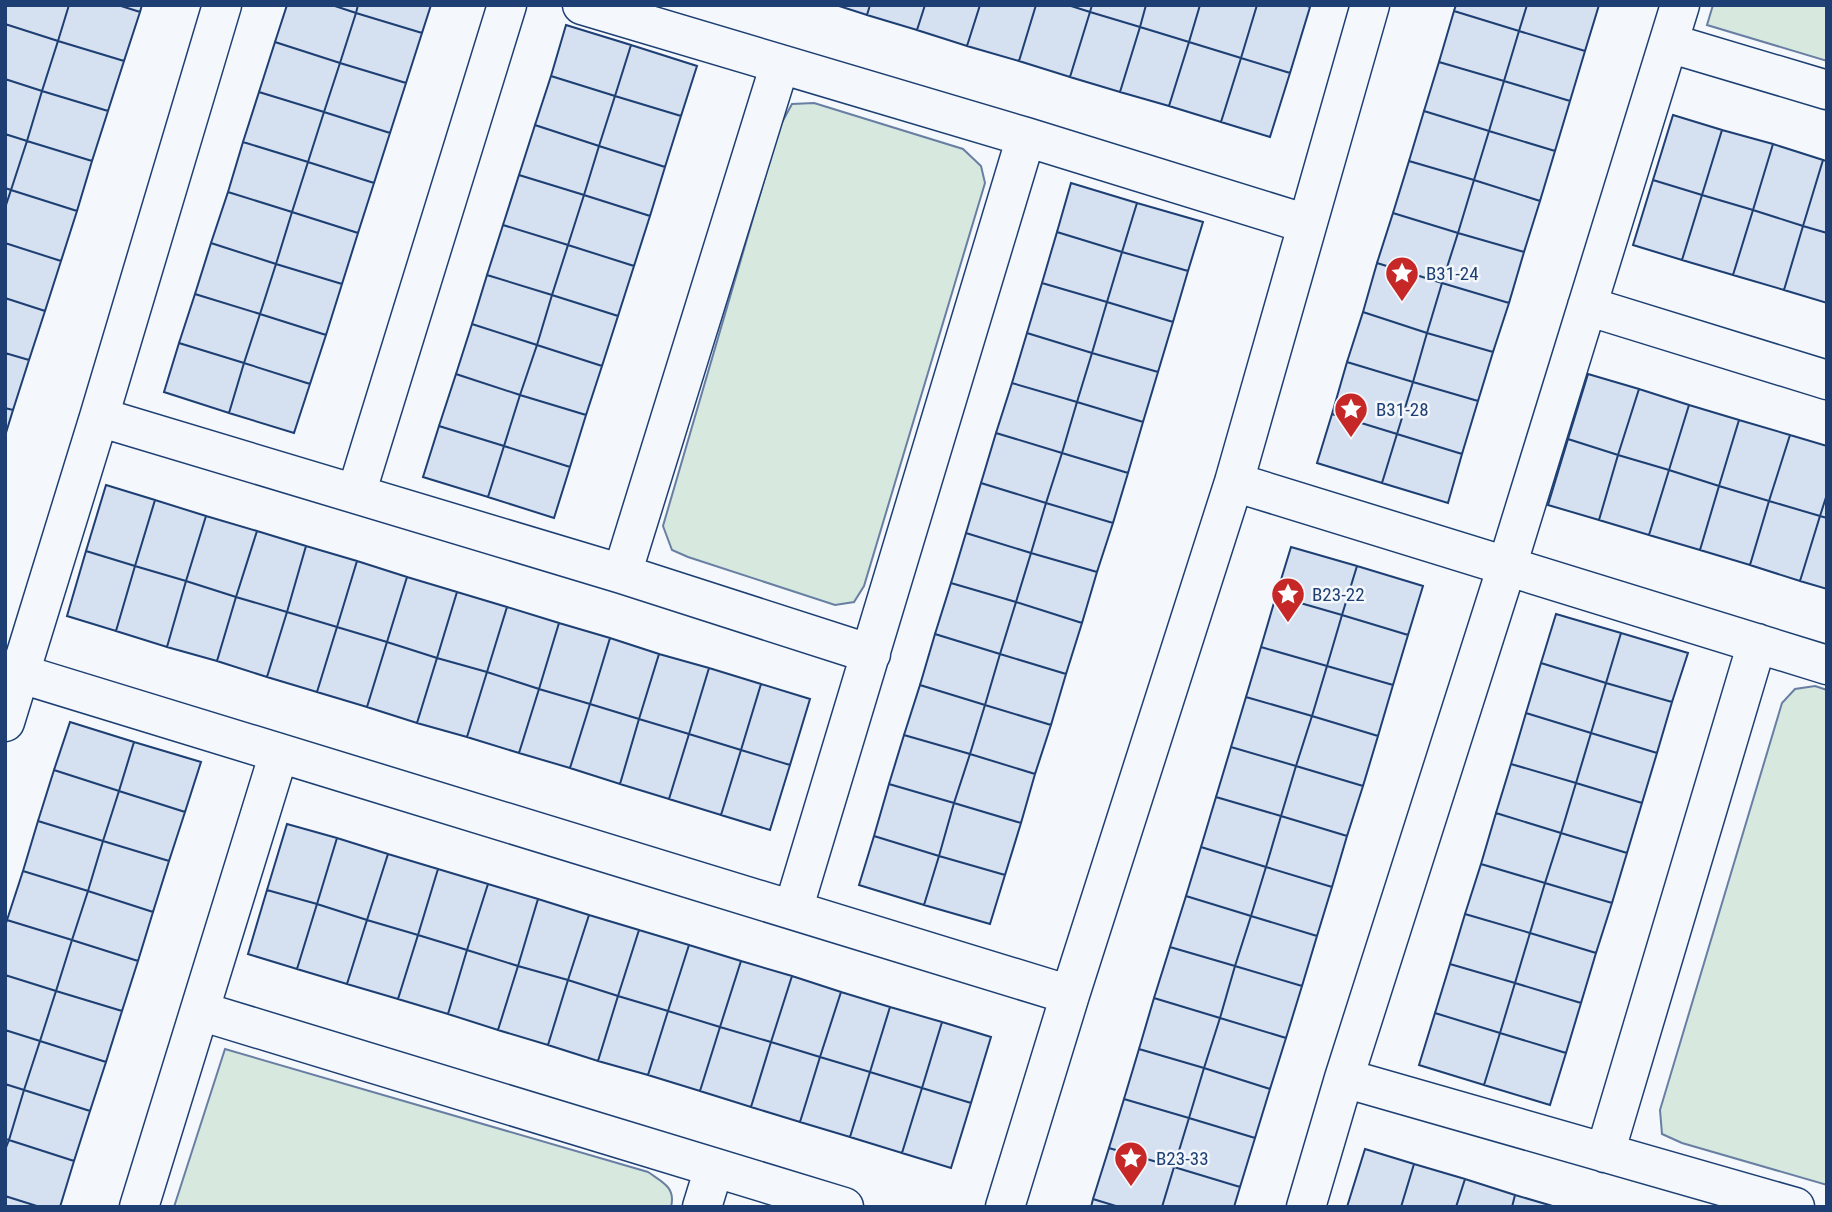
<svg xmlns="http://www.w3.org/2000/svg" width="1832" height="1212" font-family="'Roboto Condensed',sans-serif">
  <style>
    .green { fill: #d7e8df; stroke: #687fa3; stroke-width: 2 }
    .building { fill: #d5e0f0; stroke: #1d3f73; stroke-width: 2 }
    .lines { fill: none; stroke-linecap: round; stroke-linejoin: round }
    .minor-casing { stroke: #1d3f73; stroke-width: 41 }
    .minor { stroke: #f4f7fb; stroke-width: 38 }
    .labels { text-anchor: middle; stroke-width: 5; stroke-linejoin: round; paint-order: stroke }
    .poi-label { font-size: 19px; fill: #1d3f73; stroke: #f4f7fb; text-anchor: start }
  </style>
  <rect width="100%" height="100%" fill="#f4f7fb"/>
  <!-- green -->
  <path class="green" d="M1713,5H1827V61L1707,25Z
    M814,103L963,149L981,166L985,183L864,586L854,602L835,605L688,557L672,550L663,526L780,126L792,104Z
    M1815,686L1827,690V1185L1682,1143L1662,1134L1660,1110L1782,703L1795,689Z
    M225,1049L648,1172C662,1182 676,1187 671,1207H174Z"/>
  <!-- building -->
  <path class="building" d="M5,5H69L58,41L5,24Z
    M69,5H118L140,12L124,61L58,41Z
    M118,5H142L140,12Z
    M287,5H332L356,13L340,63L275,42Z
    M332,5H358L356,13Z
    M358,5H431L422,33L356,13Z
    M836,5H870L867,15Z
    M870,5H925L917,30L867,15Z
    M925,5H980L967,46L917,30Z
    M980,5H1036L1019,61L967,46Z
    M1036,5H1068L1090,12L1070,77L1019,61Z
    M1068,5H1092L1090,12Z
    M1092,5H1146L1140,27L1090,12Z
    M1146,5H1200L1189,42L1140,27Z
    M1200,5H1257L1241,58L1189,42Z
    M1257,5H1305L1310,7L1290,73L1241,58Z
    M1456,5H1527L1519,31L1454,11Z
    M1527,5H1599L1585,51L1519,31Z
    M1454,11L1519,31L1504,81L1439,62Z
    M1090,12L1140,27L1120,92L1070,77Z
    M356,13L422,33L406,83L340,63Z
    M5,24L58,41L42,91L5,79Z
    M566,25L631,45L615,96L551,76Z
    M1140,27L1189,42L1169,106L1120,92Z
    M1519,31L1585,51L1570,101L1504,81Z
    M58,41L124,61L108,111L42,91Z
    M275,42L340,63L324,112L259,92Z
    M1189,42L1241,58L1221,122L1169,106Z
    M631,45L697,66L681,116L615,96Z
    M1241,58L1290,73L1270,137L1221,122Z
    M1439,62L1504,81L1489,131L1424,111Z
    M340,63L406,83L390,133L324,112Z
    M551,76L615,96L599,146L535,125Z
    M5,79L42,91L27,141L5,134Z
    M1504,81L1570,101L1555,151L1489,131Z
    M42,91L108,111L92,161L27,141Z
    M259,92L324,112L308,162L243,142Z
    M615,96L681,116L665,167L599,146Z
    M1424,111L1489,131L1474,180L1409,161Z
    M324,112L390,133L374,183L308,162Z
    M1673,115L1722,130L1702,195L1653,180Z
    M535,125L599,146L584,195L519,175Z
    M1722,130L1773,144L1753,210L1702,195Z
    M1489,131L1555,151L1540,201L1474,180Z
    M5,134L27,141L11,190L5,188Z
    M27,141L92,161L77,211L11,190Z
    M243,142L308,162L292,212L228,192Z
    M1773,144L1823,160L1803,226L1753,210Z
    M599,146L665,167L650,216L584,195Z
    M1823,160L1827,161V233L1803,226Z
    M1409,161L1474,180L1458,233L1393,213Z
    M308,162L374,183L358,233L292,212Z
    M519,175L584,195L568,245L503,225Z
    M1474,180L1540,201L1524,252L1458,233Z
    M1653,180L1702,195L1682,260L1633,245Z
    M1071,183L1137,203L1122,252L1057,232Z
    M5,188L11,190L5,208Z
    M11,190L77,211L61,261L5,243V208Z
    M228,192L292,212L276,264L211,243Z
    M584,195L650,216L634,266L568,245Z
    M1702,195L1753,210L1733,275L1682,260Z
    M1137,203L1203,222L1188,271L1122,252Z
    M1753,210L1803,226L1784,290L1733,275Z
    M292,212L358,233L342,284L276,264Z
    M1393,213L1458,233L1442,283L1377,263Z
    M503,225L568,245L552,295L487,275Z
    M1803,226L1827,233V303L1784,290Z
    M1057,232L1122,252L1107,302L1042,283Z
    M1458,233L1524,252L1509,303L1442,283Z
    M5,243L61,261L45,311L5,298Z
    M211,243L276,264L260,314L195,294Z
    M568,245L634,266L618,316L552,295Z
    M1122,252L1188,271L1173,322L1107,302Z
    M1377,263L1442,283L1427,333L1363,312Z
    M276,264L342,284L326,335L260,314Z
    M487,275L552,295L537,345L472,324Z
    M1042,283L1107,302L1092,353L1027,333Z
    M1442,283L1509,303L1493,352L1427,333Z
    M195,294L260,314L244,363L179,343Z
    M552,295L618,316L602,366L537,345Z
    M5,298L45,311L29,360L5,353Z
    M1107,302L1173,322L1158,372L1092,353Z
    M1363,312L1427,333L1413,382L1347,362Z
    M260,314L326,335L310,384L244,363Z
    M472,324L537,345L520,395L456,374Z
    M1027,333L1092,353L1077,402L1012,383Z
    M1427,333L1493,352L1478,401L1413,382Z
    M179,343L244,363L229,413L164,392Z
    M537,345L602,366L586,415L520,395Z
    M5,353L29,360L13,410L5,408Z
    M1092,353L1158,372L1143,422L1077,402Z
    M1347,362L1413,382L1397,434L1332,414Z
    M244,363L310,384L294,433L229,413Z
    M456,374L520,395L504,446L439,426Z
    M1588,374L1639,389L1618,455L1568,439Z
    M1413,382L1478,401L1462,454L1397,434Z
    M1012,383L1077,402L1062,453L996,433Z
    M1639,389L1689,405L1669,470L1618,455Z
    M520,395L586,415L570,467L504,446Z
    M1077,402L1143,422L1128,473L1062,453Z
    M1689,405L1739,420L1719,486L1669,470Z
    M5,408L13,410L5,436Z
    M1332,414L1397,434L1382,483L1317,463Z
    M1739,420L1790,435L1769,501L1719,486Z
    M439,426L504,446L488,497L423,477Z
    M996,433L1062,453L1046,503L981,483Z
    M1397,434L1462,454L1448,503L1382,483Z
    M1790,435L1827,446V494L1820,516L1769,501Z
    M1568,439L1618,455L1599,520L1548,505Z
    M504,446L570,467L554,518L488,497Z
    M1062,453L1128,473L1113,523L1046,503Z
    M1618,455L1669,470L1649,535L1599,520Z
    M1669,470L1719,486L1700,550L1649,535Z
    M981,483L1046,503L1031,553L966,533Z
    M106,485L155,500L135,566L86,551Z
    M1719,486L1769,501L1750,565L1700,550Z
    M1827,494V518L1820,516Z
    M155,500L206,516L186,581L135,566Z
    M1769,501L1820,516L1800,581L1750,565Z
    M1046,503L1113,523L1097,572L1031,553Z
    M206,516L257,531L236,597L186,581Z
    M1820,516L1827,518V589L1800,581Z
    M257,531L306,546L287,612L236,597Z
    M966,533L1031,553L1016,602L951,583Z
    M306,546L357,561L337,627L287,612Z
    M1291,547L1357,566L1342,615L1276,596Z
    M86,551L135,566L116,631L67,616Z
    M1031,553L1097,572L1082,623L1016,602Z
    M357,561L407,577L387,642L337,627Z
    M135,566L186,581L167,647L116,631Z
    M1357,566L1423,586L1408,635L1342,615Z
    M407,577L457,592L437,658L387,642Z
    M186,581L236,597L217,661L167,647Z
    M951,583L1016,602L1000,654L935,634Z
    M457,592L507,607L487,672L437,658Z
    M1276,596L1342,615L1327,666L1261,647Z
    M236,597L287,612L267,677L217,661Z
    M1016,602L1082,623L1066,674L1000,654Z
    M507,607L559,623L539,689L487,672Z
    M287,612L337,627L317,692L267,677Z
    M1556,614L1621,633L1606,683L1541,663Z
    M1342,615L1408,635L1393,685L1327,666Z
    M559,623L610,638L590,704L539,689Z
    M337,627L387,642L367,707L317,692Z
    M1621,633L1688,653L1672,702L1606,683Z
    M935,634L1000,654L985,705L920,685Z
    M610,638L659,654L639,719L590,704Z
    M387,642L437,658L417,723L367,707Z
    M1261,647L1327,666L1312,716L1246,697Z
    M659,654L709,668L689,734L639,719Z
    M1000,654L1066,674L1051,725L985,705Z
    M437,658L487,672L467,737L417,723Z
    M1541,663L1606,683L1591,733L1526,713Z
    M1327,666L1393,685L1378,736L1312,716Z
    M709,668L761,684L741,750L689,734Z
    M487,672L539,689L519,753L467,737Z
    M1606,683L1672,702L1657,753L1591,733Z
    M761,684L810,699L790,765L741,750Z
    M920,685L985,705L970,754L904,735Z
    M539,689L590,704L570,768L519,753Z
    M1246,697L1312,716L1296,766L1231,747Z
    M590,704L639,719L620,784L570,768Z
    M985,705L1051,725L1035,774L970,754Z
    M1526,713L1591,733L1576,783L1511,764Z
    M1312,716L1378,736L1363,786L1296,766Z
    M639,719L689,734L669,799L620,784Z
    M70,722L134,742L119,791L54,770Z
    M1591,733L1657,753L1642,803L1576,783Z
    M689,734L741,750L721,815L669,799Z
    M904,735L970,754L954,803L889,784Z
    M134,742L201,762L185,812L119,791Z
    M1231,747L1296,766L1281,816L1216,797Z
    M741,750L790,765L770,830L721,815Z
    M970,754L1035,774L1021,823L954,803Z
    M1511,764L1576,783L1561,833L1496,813Z
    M1296,766L1363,786L1347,836L1281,816Z
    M54,770L119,791L103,841L38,821Z
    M1576,783L1642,803L1627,853L1561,833Z
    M889,784L954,803L939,856L874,836Z
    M119,791L185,812L169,861L103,841Z
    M1216,797L1281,816L1266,867L1201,847Z
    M954,803L1021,823L1005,875L939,856Z
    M1496,813L1561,833L1545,883L1481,864Z
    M1281,816L1347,836L1332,887L1266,867Z
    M38,821L103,841L88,891L23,871Z
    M287,824L337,838L317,904L267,890Z
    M1561,833L1627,853L1612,903L1545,883Z
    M874,836L939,856L924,905L859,885Z
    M337,838L388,854L367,920L317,904Z
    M103,841L169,861L153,912L88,891Z
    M1201,847L1266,867L1251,916L1186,896Z
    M388,854L438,869L418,935L367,920Z
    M939,856L1005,875L990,924L924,905Z
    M1481,864L1545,883L1530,933L1465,914Z
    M1266,867L1332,887L1317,936L1251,916Z
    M438,869L488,884L467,950L418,935Z
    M23,871L88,891L72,940L7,920Z
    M1545,883L1612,903L1596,953L1530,933Z
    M488,884L538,899L518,966L467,950Z
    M267,890L317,904L297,969L248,954Z
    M88,891L153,912L138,961L72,940Z
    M1186,896L1251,916L1235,966L1170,947Z
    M538,899L589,915L568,980L518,966Z
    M317,904L367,920L347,984L297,969Z
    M1465,914L1530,933L1515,983L1450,964Z
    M589,915L639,930L618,996L568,980Z
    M1251,916L1317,936L1302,986L1235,966Z
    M7,920L72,940L56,991L5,975V926Z
    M367,920L418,935L398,999L347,984Z
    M639,930L689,945L668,1011L618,996Z
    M1530,933L1596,953L1581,1003L1515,983Z
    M418,935L467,950L448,1014L398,999Z
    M72,940L138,961L122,1011L56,991Z
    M689,945L741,961L720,1027L668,1011Z
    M1170,947L1235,966L1220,1018L1154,998Z
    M467,950L518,966L498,1030L448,1014Z
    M741,961L792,976L771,1042L720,1027Z
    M1450,964L1515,983L1500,1033L1435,1013Z
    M518,966L568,980L548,1045L498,1030Z
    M1235,966L1302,986L1286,1038L1220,1018Z
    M5,975L56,991L40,1041L5,1030Z
    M792,976L841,992L820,1057L771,1042Z
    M568,980L618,996L598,1061L548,1045Z
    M1515,983L1581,1003L1566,1053L1500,1033Z
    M56,991L122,1011L106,1062L40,1041Z
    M841,992L890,1007L870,1072L820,1057Z
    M618,996L668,1011L648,1075L598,1061Z
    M1154,998L1220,1018L1204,1068L1139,1049Z
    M890,1007L942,1022L922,1088L870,1072Z
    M668,1011L720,1027L700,1091L648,1075Z
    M1435,1013L1500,1033L1484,1085L1419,1065Z
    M1220,1018L1286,1038L1270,1089L1204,1068Z
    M942,1022L991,1037L971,1103L922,1088Z
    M720,1027L771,1042L751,1107L700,1091Z
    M5,1030L40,1041L24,1090L5,1084Z
    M1500,1033L1566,1053L1550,1105L1484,1085Z
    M40,1041L106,1062L90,1111L24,1090Z
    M771,1042L820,1057L800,1122L751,1107Z
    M1139,1049L1204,1068L1189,1118L1124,1099Z
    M820,1057L870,1072L850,1137L800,1122Z
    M1204,1068L1270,1089L1255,1138L1189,1118Z
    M870,1072L922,1088L902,1153L850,1137Z
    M5,1084L24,1090L9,1140L5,1139Z
    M922,1088L971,1103L951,1168L902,1153Z
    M24,1090L90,1111L74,1161L9,1140Z
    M1124,1099L1189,1118L1174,1167L1109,1148Z
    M1189,1118L1255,1138L1240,1187L1174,1167Z
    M9,1140L74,1161L60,1207H40L5,1196V1150Z
    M1109,1148L1174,1167L1162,1207H1119L1093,1199Z
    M1365,1149L1414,1164L1401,1207H1347Z
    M1414,1164L1465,1179L1456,1207H1401Z
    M1174,1167L1240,1187L1234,1207H1162Z
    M1465,1179L1515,1195L1512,1207H1456Z
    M1515,1195L1556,1207H1512Z
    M5,1196L40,1207H5Z
    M1093,1199L1119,1207H1091Z"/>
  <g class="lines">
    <!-- minor casing -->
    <g class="minor-casing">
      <path id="minor" d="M582,5L1026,137L1307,224
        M1669,43L1827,90
        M1587,306L1827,380
        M99,417L622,574L871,654
        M1234,482L1827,665
        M356,494L507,5
        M622,574L780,64
        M5,669L1070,995
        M5,722L99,417L222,5
        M793,910L1026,137
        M200,1011L844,1207
        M1344,1078L1795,1207
        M1605,1153L1757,643
        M139,1207L279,753
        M702,1207L714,1168
        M1005,1207L1070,995L1234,482L1370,5
        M1306,1207L1344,1078L1507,566L1680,5"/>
    </g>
    <!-- minor -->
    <use href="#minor" class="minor"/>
  </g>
  <!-- icons -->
  <defs>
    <g id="sight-pin" transform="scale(1.75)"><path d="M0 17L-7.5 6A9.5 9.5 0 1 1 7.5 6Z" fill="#c62828" stroke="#f4f7fb"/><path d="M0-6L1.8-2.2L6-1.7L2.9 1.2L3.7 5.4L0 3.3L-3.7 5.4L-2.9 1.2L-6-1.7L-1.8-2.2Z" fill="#fff"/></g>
  </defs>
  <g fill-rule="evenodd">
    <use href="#sight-pin" x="1402" y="273"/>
    <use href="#sight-pin" x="1351" y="409"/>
    <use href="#sight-pin" x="1288" y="594"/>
    <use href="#sight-pin" x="1131" y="1158"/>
  </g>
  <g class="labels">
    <!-- poi labels -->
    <g class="poi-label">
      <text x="1426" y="280">B31-24</text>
      <text x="1376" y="416">B31-28</text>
      <text x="1312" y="601">B23-22</text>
      <text x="1156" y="1165">B23-33</text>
    </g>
  </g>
  <!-- border -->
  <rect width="1832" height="1212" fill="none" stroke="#1d3f73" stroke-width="14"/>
</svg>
